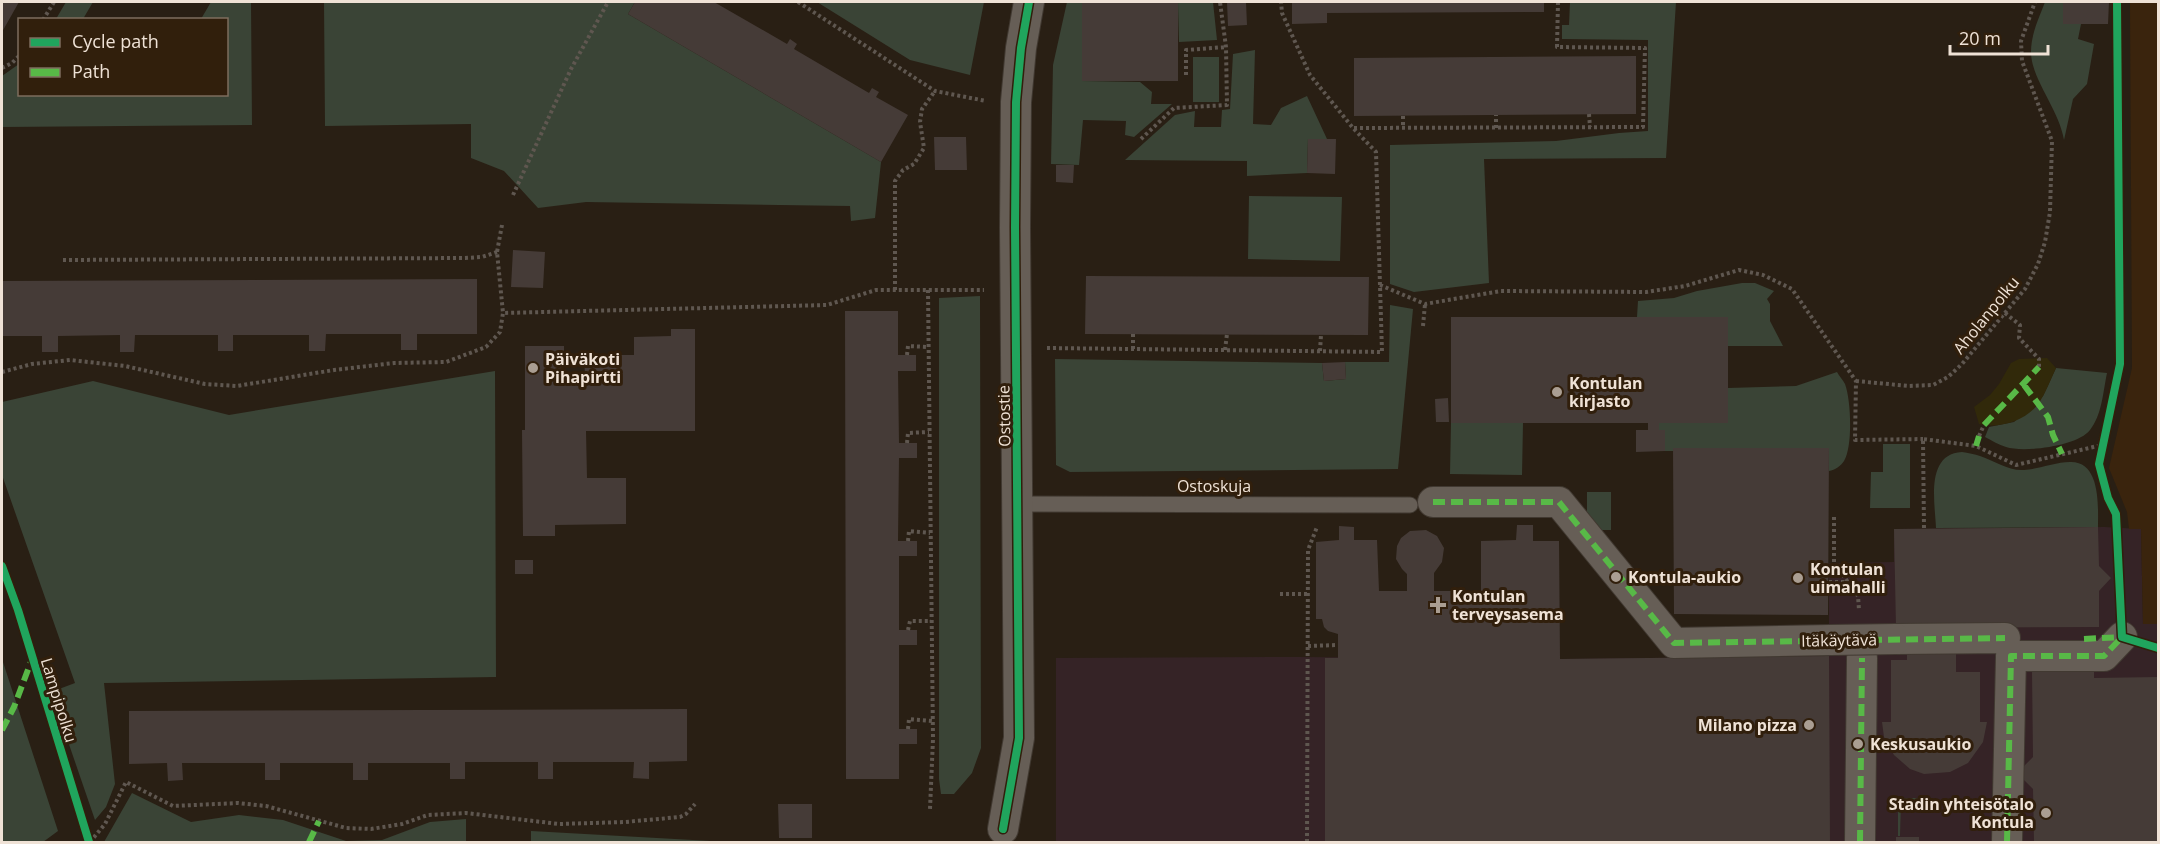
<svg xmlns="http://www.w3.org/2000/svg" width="2160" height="844" font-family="'Open Sans',sans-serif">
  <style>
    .commercial { fill: #352326 }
    .built { fill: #3a240d }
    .green { fill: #3a4436 }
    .sand { fill: #31290a }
    .building { fill: #453b37 }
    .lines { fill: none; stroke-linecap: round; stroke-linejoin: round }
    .lane-casing { stroke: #413931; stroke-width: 17 }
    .street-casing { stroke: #413931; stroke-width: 32 }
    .path { stroke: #5f5750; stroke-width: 4; stroke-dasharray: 3 3; stroke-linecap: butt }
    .lane { stroke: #665e56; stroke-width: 15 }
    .street { stroke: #665e56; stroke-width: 30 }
    .street-bridge-casing { stroke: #413931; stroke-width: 32; stroke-linecap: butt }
    .street-bridge { stroke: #665e56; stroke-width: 30 }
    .quiet { stroke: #58b947; stroke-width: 6; stroke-dasharray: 12 6; stroke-linecap: butt }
    .cycleway-casing { stroke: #311f0c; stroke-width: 11 }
    .cycleway { stroke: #20a55d; stroke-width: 8 }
    .poi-dot { fill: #aa9e92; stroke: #311f0c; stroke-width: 2 }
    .labels { text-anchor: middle; stroke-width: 6; stroke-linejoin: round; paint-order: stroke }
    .street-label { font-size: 16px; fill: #efe2d6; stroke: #311f0c }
    .poi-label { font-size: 16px; font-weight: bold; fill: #efe2d6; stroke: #311f0c; text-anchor: start }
  </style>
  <rect width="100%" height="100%" fill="#291f14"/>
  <!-- commercial -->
  <path class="commercial" d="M2104,527L2141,529L2143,624H2158V842H1056V658L1300,657L1560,659L1829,656V563L1894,562V529Z"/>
  <!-- built -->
  <path class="built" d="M2130,2H2158V624H2143L2141,529H2129L2127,512L2109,468L2132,368Z"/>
  <!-- green -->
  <path class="green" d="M66,2H93L83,19H56Z
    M211,2H251L252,125L2,127V76L19,64L20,94H226V20L201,19Z
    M324,2H635L628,14L881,162L875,218L851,221L850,206L586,202L538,208L504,171L471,158V124L325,126Z
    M817,2H984L970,75L910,60Z
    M1067,2H1082V81L1140,82L1152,92L1151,104H1172L1134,137L1125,135L1126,121L1083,120L1079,165L1051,164L1053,65Z
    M1178,2H1213L1217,40L1179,42Z
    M1570,2H1676L1666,158L1484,159L1489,283L1414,292L1390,284V145L1556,141L1619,133L1648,131V40L1562,39V25H1569Z
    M2045,2H2063V24H2081L2078,39L2094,44L2087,84L2073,99L2064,140C2059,109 2031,79 2031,52C2031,34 2039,18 2045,2Z
    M1255,50L1253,124L1271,125L1281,108L1307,96L1327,139H1308L1307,173L1247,176V161L1125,160L1175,115L1195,111L1194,127H1221L1222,110L1230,109L1233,54Z
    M1193,57H1219V102H1193Z
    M1249,196L1342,197L1340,261L1248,259Z
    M1742,283H1755L1774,291L1767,299L1770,304V321L1783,346H1728L1727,317H1637L1638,301L1674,298L1697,291Z
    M980,296L981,748L972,773L954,794H941L939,779V298Z
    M1390,305L1413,309L1398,469L1070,472L1056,465L1055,359L1322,363L1324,381L1346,379L1345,362H1389Z
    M2056,368L2107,373C2103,392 2102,415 2090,430C2078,446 2024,453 2006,447C1999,445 1991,440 1985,437L1989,427L2014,422L2043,396Z
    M495,371L496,677L104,683L115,784L106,807L95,820L51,692L75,683L2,475V402L93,381L229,415Z
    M1837,372C1839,376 1843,380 1845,384C1851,400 1853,446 1844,461C1841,466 1835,470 1829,471V448H1673V451H1665V431L1659,430V423H1728V388L1796,386Z
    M1451,423H1523L1522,475L1450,474Z
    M1883,444H1910V508H1870L1871,472H1883Z
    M1962,452C1968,453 1975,454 1980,456C1995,461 2008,471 2024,470C2040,469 2055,462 2070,462C2101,461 2098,507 2098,527L1936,528C1935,503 1925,454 1962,452Z
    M1587,492H1611V530H1587Z
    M2,659L58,831L43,842H2Z
    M132,793L191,822L239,815L283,820L346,841L382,840L430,822L466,819V842H104Z
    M1898,798H1932V800H1901L1900,836H1898Z
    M531,831L729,842H531Z"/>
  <!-- sand -->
  <path class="sand" d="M2047,358L2056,368C2051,379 2046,392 2039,403C2026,421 1999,429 1979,424L1974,407L1990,395L1999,384L2011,363L2019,359Z"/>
  <!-- building -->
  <path class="building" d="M2,2H19L2,32Z
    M635,2H714L787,44L790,39L797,44L794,49L869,93L872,88L879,92L876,97L908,115L881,162L628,14Z
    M1082,2H1178V81H1082Z
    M1227,2H1246L1247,25L1228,26Z
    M1292,2H1544V12L1327,13V23L1292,24Z
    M2063,2H2109L2108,24H2063Z
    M1636,56V114L1354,116V58Z
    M934,137H966L967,170H935Z
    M1308,139H1336L1335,174L1307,173Z
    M1056,165H1074L1073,183L1056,182Z
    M513,250L545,252L543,288L511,287Z
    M1086,276L1369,277L1368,335L1085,334Z
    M477,279V334H417V350H401V334H326L325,351H309V335H233V351H218V335H135L134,352H120V335L58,336V352H42V336H2V281Z
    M845,311H898V355H916V371H898L899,443H917V458H899L898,541H917V556H899V630H917V645H899V729H917V744H899V779H846Z
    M1451,317H1728V423H1659V430H1665V451L1636,452V430H1648V423H1451Z
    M671,329H695V431H586L587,478H626V524L555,525V536H523L522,430H525V346H564V375H585L584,355H634V337L671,336Z
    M1345,362L1346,379L1324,381L1322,363Z
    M1448,398L1449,422H1436L1435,399Z
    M1673,448H1829L1828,615L1674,614Z
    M1517,525H1533V541H1559L1560,659L1829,656L1830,842H1325V658H1338V634L1328,631L1324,627L1322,619H1316V542L1339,540V526L1354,527V540H1377L1379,591H1407V574L1402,569L1396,559L1397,546L1401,538L1410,531L1426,530L1437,536L1444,548L1442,562L1434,573V591H1481V541L1516,540Z
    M2098,527L2099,566L2111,578L2099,591V627L1896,628L1894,529Z
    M515,560H533V574H515Z
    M1907,648H1956V672H1980V722H1987L1983,742L1968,763L1950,772L1924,774L1910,769L1894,755L1884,737L1882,722H1891V660H1907Z
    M2032,672H2094V678L2158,677V842H2034L2033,789L2017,773L2033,757Z
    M687,709V761L649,762V779L633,778L634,762H553V779H538V762H465V779H450V763H368V780H353V763H280V780H265V763H182L183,780L168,781L167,763L129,764V711Z
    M778,804H812V838H779Z
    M1896,837H1919V842H1896Z"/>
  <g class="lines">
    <!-- lane casing -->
    <g class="lane-casing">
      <path id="lane" d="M1018,504L1410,505"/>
    </g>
    <!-- street casing -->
    <g class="street-casing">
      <path id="street" d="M1433,502H1559L1674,643L1830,640
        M1896,639L2005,638
        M1003,829L1019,738L1015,227L1016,102L1021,48L1029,2
        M1860,842L1862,658
        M2007,842L2011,656H2104L2122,637"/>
    </g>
    <!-- path -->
    <path class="path" d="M798,2L935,91L986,101
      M43,20L54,2
      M2,68L12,63L20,55
      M1186,75V50L1226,47
      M1589,114L1590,127
      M1403,116V128
      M1354,128L1643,127L1645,48L1557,47L1558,2
      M1496,128V115
      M1141,139L1174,108L1227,105L1226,47L1220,2
      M513,195L571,69L608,2
      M502,225L497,252L503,313
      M63,260L465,258L482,257L497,252
      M1380,285L1425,304L1501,291L1646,292L1685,286L1739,270L1763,275L1792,289L1856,381L1855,440L1923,439
      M895,290V181L903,170L914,164L924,148L920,122L922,109L935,91
      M928,290L933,739L930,809
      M2005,313L2020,325L2019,338L2039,359V367
      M1423,326L1425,304
      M1133,334V349
      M1047,348L1382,352L1376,152L1353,128L1310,75L1282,13L1281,2
      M1225,350L1227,334
      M1320,351L1321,335
      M907,355L908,346L928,347
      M2,372L32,364L70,360L125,366L205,384L237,386L334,370L394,363L446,362L486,347L500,332L503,313L827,305L876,290H984
      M1856,381L1909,386L1933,385L1948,377L1962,364L2025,289L2038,264L2045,242L2050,212L2052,141L2022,61L2021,41L2035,2
      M1979,436L1984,425
      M907,443L908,433L929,432
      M1834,517V563L1858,596L1859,610
      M1924,528L1923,439L1976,446L2016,465L2102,445
      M908,541L909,531L930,533
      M1829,582H1847
      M1280,594H1308
      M908,630L910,621H931
      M1308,646L1338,645
      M908,729L909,719L933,721
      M90,842L105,824L126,782L173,806L238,803L266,806L346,828L371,829L402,824L428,815L466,813L559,824L625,822L680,817L686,814L695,804
      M1307,842L1308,550L1317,527"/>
    <!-- lane -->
    <use href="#lane" class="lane"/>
    <!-- street -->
    <use href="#street" class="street"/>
    <!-- street-bridge casing -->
    <g class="street-bridge-casing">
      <path id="street-bridge" d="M1830,640L1896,639"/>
    </g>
    <!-- street-bridge -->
    <use href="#street-bridge" class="street-bridge"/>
    <!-- quiet -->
    <path class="quiet" d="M2024,385L2048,417L2053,435L2062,454
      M1984,425L2039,367
      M1976,446L1979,436
      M1433,502H1559L1674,643L2005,638
      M2084,639L2122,637
      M2,730L14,707L32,659
      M309,842L319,821
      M1860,842L1862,658
      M2007,842L2011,656H2104L2122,637"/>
    <!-- cycleway casing -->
    <g class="cycleway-casing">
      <path id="cycleway" d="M2117,2L2120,364L2099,464L2108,498L2116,514L2122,637L2158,648
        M2,566L18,610L89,842
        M1003,829L1019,738L1015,227L1016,102L1021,48L1029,2"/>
    </g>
    <!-- cycleway -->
    <use href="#cycleway" class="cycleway"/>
  </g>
  <!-- markers -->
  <g class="poi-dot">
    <circle cx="533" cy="368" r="6"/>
    <circle cx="1557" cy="392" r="6"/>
    <circle cx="1616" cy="577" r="6"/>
    <circle cx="1798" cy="578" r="6"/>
    <path d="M1435 596h6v6h6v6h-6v6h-6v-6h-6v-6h6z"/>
    <circle cx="1809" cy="725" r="6"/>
    <circle cx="1858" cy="744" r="6"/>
    <circle cx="2046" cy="813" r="6"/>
  </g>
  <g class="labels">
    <!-- street labels -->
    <g class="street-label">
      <text transform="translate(1986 315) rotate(-51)" y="6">Aholanpolku</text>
      <text transform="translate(1004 416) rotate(-91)" y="6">Ostostie</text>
      <text x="1214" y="492">Ostoskuja</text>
      <text transform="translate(1839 640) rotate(-1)" y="6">Itäkäytävä</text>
      <text transform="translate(59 700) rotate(73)" y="6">Lampipolku</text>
    </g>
    <!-- poi labels -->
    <g class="poi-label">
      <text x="545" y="365">Päiväkoti<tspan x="545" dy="18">Pihapirtti</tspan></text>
      <text x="1569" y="389">Kontulan<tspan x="1569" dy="18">kirjasto</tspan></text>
      <text x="1810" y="575">Kontulan<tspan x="1810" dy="18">uimahalli</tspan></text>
      <text x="1628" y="583">Kontula-aukio</text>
      <text x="1452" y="602">Kontulan<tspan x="1452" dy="18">terveysasema</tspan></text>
      <text x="1797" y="731" text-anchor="end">Milano pizza</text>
      <text x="1870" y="750">Keskusaukio</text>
      <text x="2034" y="810" text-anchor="end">Stadin yhteisötalo<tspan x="2034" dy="18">Kontula</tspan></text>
    </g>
  </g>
  <!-- border -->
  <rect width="2160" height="844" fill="none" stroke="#efe2d6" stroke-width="6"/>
  <!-- legend -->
  <rect x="18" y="18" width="210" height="78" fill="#311f0c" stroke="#7d6d5d" stroke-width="1.5"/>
  <rect x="30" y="38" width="30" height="9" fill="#20a55d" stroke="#7d6d5d" stroke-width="1.5"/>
  <text x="72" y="48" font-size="18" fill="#efe2d6">Cycle path</text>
  <rect x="30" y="68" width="30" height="9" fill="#58b947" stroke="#7d6d5d" stroke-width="1.5"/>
  <text x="72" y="78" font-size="18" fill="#efe2d6">Path</text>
  <!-- scale -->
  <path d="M1950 45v9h98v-9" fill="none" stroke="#efe2d6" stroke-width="3"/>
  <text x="1959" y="45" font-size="18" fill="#efe2d6" stroke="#311f0c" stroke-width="4.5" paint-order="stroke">20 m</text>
</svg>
